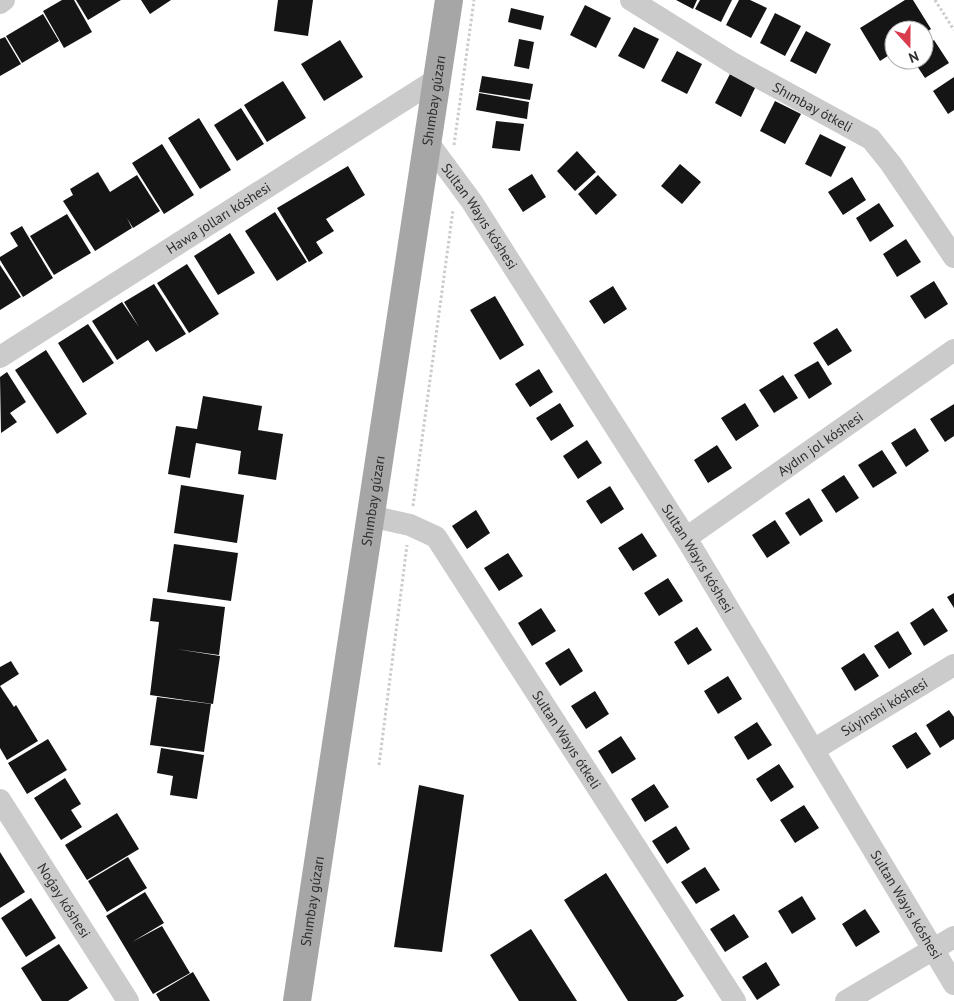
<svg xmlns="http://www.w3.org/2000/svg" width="954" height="1001" font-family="'PT Sans',sans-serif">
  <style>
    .building { fill: #151515 }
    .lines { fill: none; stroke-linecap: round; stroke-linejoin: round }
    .path { stroke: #cbcbcb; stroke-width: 3; stroke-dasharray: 2.5 2.5; stroke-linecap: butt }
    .minor { stroke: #cbcbcb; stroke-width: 22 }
    .major { stroke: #a6a6a6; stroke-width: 28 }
    .labels { text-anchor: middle; stroke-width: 5; stroke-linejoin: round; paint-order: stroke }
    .street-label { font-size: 14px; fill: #2e2e2e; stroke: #fff }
  </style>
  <rect width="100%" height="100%" fill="#fff"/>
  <!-- building -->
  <path class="building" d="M62,0H74L92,32L64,48L43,11Z
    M76,0H121L88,20Z
    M141,0H171L150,14Z
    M278,0H313L308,36L274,31Z
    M676,0H697L693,9Z
    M700,0H732L721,22L695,9Z
    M739,0H750L767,8L751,38L726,25Z
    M905,0H913L931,29L924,34V30H894V52L880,61L860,28Z
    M585,5L611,18L596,48L570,35Z
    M511,8L544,16L541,30L508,22Z
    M775,13L801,26L785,56L760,43Z
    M43,14L59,41L22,63L6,36Z
    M634,27L659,39L644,69L618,56Z
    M806,31L831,44L816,74L790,61Z
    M5,37L21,64L0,76V39Z
    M519,39L534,42L529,69L514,66Z
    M340,40L363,77L324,101L301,64Z
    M934,40L949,63L925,78L913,60H924V47Z
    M677,51L702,64L687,94L661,81Z
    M730,74L756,86L741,117L715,103Z
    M482,76L533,84L530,100L479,92Z
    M954,77V110L948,114L933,91Z
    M283,81L306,118L267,142L244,105Z
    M479,93L529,102L527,119L476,110Z
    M775,101L801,114L785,144L760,131Z
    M241,108L264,144L237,161L214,125Z
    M199,118L231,170L200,189L168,138Z
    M496,121L524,124L520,151L492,148Z
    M820,134L846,147L831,177L805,164Z
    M162,144L194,195L164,214L132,163Z
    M577,151L596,172L575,191L557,171Z
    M680,164L701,182L682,204L661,186Z
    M348,166L365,195L326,219L334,231L316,242L323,253L309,262L277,208Z
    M98,172L110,192L137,175L160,211L133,228L127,218L132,228L95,251L63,201L73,195L70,189Z
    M532,174L546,197L523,212L508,189Z
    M598,175L617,195L596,215L578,194Z
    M852,177L866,200L843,215L828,192Z
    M879,203L894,226L870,242L856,218Z
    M275,212L307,262L277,281L245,231Z
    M67,214L91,253L54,275L30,236Z
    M22,226L53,278L23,297L0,260V257L18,246L10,233Z
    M230,233L255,273L218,295L194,256Z
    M906,239L921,262L897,277L883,254Z
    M187,264L219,314L189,333L157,283Z
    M0,265L21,297L0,310Z
    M934,281L948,304L925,319L910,296Z
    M154,284L186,334L156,352L148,340L117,360L92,321L122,302L139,327L124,302Z
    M613,286L627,309L604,324L589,301Z
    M495,296L524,345L500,360L470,310Z
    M88,324L114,363L83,383L58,343Z
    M837,328L852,351L828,366L813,343Z
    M46,350L87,414L57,434L15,370Z
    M818,361L832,384L809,399L794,375Z
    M539,369L553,392L530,407L515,384Z
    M7,372L26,402L10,413L17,422L1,433L0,377Z
    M783,375L798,398L774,413L759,390Z
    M203,396L262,406L258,430L283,434L276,480L238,474L241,451L196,443L190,478L168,474L176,426L197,429Z
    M560,403L574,426L551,441L536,418Z
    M745,403L759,426L736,441L721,418Z
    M954,404V436L945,442L930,419Z
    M915,428L929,451L906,467L891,443Z
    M587,440L602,463L578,479L563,456Z
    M717,445L732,468L708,483L694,460Z
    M882,450L897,473L873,488L858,465Z
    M844,475L859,498L836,513L821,490Z
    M181,485L244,495L237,543L174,533Z
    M610,486L624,509L601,524L586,501Z
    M809,498L823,521L800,536L785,513Z
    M476,510L490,533L467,549L452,526Z
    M775,520L790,543L767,558L752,535Z
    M642,533L657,556L633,571L618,548Z
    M174,544L238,553L231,601L167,592Z
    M508,553L523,576L499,591L484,568Z
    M668,578L683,601L659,616L644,593Z
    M954,593V608L947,597Z
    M153,598L225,607L219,655L176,649L220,656L213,704L150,695L159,622L150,621Z
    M541,608L556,631L532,646L518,623Z
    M933,608L948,631L924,646L910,623Z
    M697,627L712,650L688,665L674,642Z
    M898,631L912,654L889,669L874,646Z
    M569,648L583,671L560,686L545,663Z
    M864,653L879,676L855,691L841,668Z
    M11,661L19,674L0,686L14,707L16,705L38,741L7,760L0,748V667Z
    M728,676L742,699L718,714L704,691Z
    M595,691L609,714L586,729L571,706Z
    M157,697L211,704L204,752L150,745Z
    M949,710L954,717V739L940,748L926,725Z
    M757,722L772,745L748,760L734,737Z
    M916,732L931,754L907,769L892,746Z
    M621,736L636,759L612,774L598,751Z
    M48,739L67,770L27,794L8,763Z
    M161,748L204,755L197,799L170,795L173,776L157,773Z
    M779,764L794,787L771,802L756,779Z
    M65,778L81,804L71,810L82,827L61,840L34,798Z
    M654,784L669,807L645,822L631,799Z
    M419,785L464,795L442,952L394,947Z
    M804,805L819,828L795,843L780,820Z
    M117,813L139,849L87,880L65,845Z
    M676,826L690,849L667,864L652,841Z
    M0,852L25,892L0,908Z
    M128,857L147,888L107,912L88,881Z
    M705,867L720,890L696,904L681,882Z
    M606,873L684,996L676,1001H628L564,900Z
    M145,892L164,923L132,942L162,926L190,973L153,994L106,916Z
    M802,896L816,919L792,934L778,911Z
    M31,898L56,938L26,957L1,918Z
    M865,909L880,932L856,947L842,924Z
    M734,914L749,937L725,952L710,929Z
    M531,929L577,1001H519L490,955Z
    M59,944L88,988L68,1001H42L21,968Z
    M766,962L780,985L757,1000L742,977Z
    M193,972L210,1001H160L156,994Z"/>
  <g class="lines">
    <!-- path -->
    <path class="path" d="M935,0L954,30
      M454,145L474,0
      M413,506L453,210
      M379,765L407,545"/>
    <!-- minor -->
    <g class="minor">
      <path id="s1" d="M631,0L734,64L871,139L891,164L954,257"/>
      <path d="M0,3L4,0"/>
      <path id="s2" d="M427,141L472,202L686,538L954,984"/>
      <path id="s3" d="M0,357L437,79"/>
      <path id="s4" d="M370,516L410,525L436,537L735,1001"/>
      <path id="s5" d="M686,538L954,350"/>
      <path id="s6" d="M815,749L954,665"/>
      <path id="s7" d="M0,800L128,1001"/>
      <path d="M846,1001L954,937"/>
    </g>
    <!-- major -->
    <path class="major" id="s8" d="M297,1001L449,0"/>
  </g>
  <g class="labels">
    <!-- street labels -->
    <g class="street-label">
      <text dy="5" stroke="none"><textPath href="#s8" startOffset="911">Shımbay gúzarı</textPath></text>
      <text dy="5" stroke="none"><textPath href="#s1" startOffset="211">Shımbay ótkeli</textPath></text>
      <text dy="5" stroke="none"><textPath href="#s2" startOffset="92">Sultan Wayıs kóshesi</textPath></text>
      <text dy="5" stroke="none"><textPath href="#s3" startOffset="259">Hawa jolları kóshesi</textPath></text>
      <text dy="5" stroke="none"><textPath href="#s5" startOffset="164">Aydın jol kóshesi</textPath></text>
      <text dy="5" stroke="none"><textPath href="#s8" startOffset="506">Shımbay gúzarı</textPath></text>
      <text dy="5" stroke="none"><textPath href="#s2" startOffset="498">Sultan Wayıs kóshesi</textPath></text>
      <text dy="5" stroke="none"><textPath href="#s6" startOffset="81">Súyinshi kóshesi</textPath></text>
      <text dy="5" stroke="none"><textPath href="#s4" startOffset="311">Sultan Wayıs ótkeli</textPath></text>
      <text dy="5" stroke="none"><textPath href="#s7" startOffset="119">Noǵay kóshesi</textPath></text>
      <text dy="5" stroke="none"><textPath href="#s8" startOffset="101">Shımbay gúzarı</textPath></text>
      <text dy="5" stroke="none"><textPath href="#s2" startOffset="902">Sultan Wayıs kóshesi</textPath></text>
    </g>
  </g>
  <!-- north arrow -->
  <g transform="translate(909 45) rotate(159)"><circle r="24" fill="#ffffff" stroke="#ababab"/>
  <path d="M0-4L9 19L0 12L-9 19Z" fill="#d93c4d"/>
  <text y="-8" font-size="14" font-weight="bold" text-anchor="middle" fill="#2e2e2e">N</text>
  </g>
</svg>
